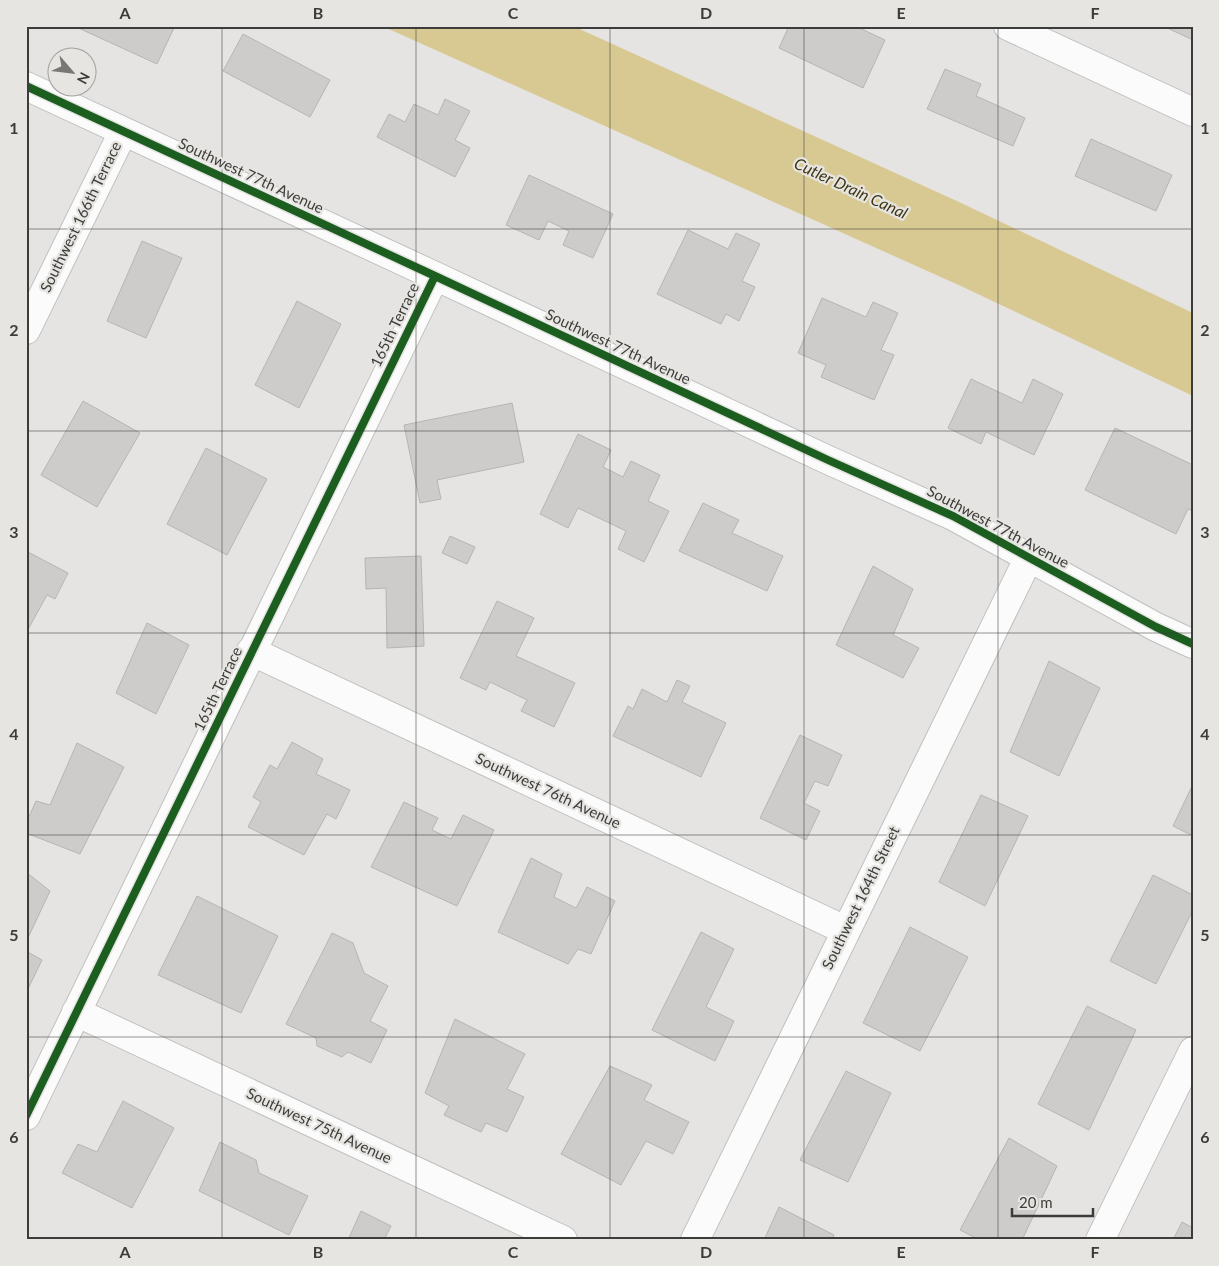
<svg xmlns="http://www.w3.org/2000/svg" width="1219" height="1266" font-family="Lato,sans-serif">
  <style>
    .water { fill: #d8c992 }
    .building { fill: #cdcccb; stroke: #b6b5b4 }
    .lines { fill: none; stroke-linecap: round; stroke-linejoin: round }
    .minor-casing { stroke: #c0c0bf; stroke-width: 30 }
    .minor { stroke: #fbfbfb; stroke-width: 28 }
    .cycleway-casing { stroke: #e6e5e2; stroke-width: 11 }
    .cycleway { stroke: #1b5e20; stroke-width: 8 }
    .grid { fill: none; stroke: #3c3c3a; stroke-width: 1; stroke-opacity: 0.55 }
    .labels { text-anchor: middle; stroke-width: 4.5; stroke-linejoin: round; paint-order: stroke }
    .street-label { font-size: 15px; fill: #3c3c3a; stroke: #e6e5e2 }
    .water-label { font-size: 16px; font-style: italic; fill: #3e3513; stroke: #e6e5e2 }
    .neatline { fill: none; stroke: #3c3c3a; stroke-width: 2 }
    .grid-label { font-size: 16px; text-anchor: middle; font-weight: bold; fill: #3c3c3a }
  </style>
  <rect width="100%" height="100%" fill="#e5e4e3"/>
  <!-- water -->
  <path class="water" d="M382,26H573L959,202L1193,313V396L963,287Z"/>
  <!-- building -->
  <path class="building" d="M74,26H175L157,64Z
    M789,26H855L885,40L863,88L779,48Z
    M1163,26H1193V40Z
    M243,34L330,80L310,117L223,71Z
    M945,69L981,84L976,96L1025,118L1013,146L927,109Z
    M445,99L470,111L455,140L470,148L455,177L377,137L389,114L405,122L414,104L438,115Z
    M1091,139L1172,175L1156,211L1075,176Z
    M529,175L613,214L593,258L563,245L569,231L548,221L539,240L506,225Z
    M688,230L728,249L736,233L760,244L742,281L755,287L739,321L726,314L721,324L657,294Z
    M142,241L182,258L146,338L107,321Z
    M822,298L866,317L873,302L898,313L881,350L894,355L874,400L821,377L826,365L798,353Z
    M297,301L341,324L299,408L255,385Z
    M971,379L1022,403L1033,379L1063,394L1034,455L986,432L981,444L948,428Z
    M83,401L140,433L97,507L41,475Z
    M512,403L524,462L437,480L441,499L420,503L404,425Z
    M1115,428L1193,465V511L1188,509L1176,534L1085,490Z
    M578,434L611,450L603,467L623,477L631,461L660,475L648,501L669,511L644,562L618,549L626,531L578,508L568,528L540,514Z
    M206,448L267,479L227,555L167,524Z
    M703,503L739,520L732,533L783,556L767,591L679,551Z
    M450,536L475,547L467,564L442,553Z
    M26,551L68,573L55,599L47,595L26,633Z
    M421,556L424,646L387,648L386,588L366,589L365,558Z
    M873,566L913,589L893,635L919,648L903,678L836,645Z
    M497,601L534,618L516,656L575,683L554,727L521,711L527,700L490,682L486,690L460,678Z
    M147,623L189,645L156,714L116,693Z
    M1049,661L1100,688L1059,776L1010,752Z
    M677,680L690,686L682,702L726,723L701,777L613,736L628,706L633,709L642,689L667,702Z
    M800,735L842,755L828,786L815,781L804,803L820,811L806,840L760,818Z
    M292,742L323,759L316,774L350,790L336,819L327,814L304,855L248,827L261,802L253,797L270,765L277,769Z
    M77,743L124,767L80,854L26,833V823L36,801L50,805Z
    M1193,784V836L1173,826Z
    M981,795L1028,816L985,906L939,882Z
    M404,802L438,818L432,830L451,839L463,815L494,830L457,906L371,867Z
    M531,858L562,874L554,897L576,908L587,887L615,901L591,954L578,949L568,964L498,932Z
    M26,872L50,891L26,942Z
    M1153,875L1193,895V910L1156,984L1110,961Z
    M197,896L278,936L241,1013L158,975Z
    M910,927L968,957L920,1051L863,1023Z
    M701,932L734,949L706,1007L734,1021L715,1061L652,1030Z
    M332,933L353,943L364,973L388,986L370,1021L387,1030L371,1063L348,1052L342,1057L317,1046L316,1038L286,1024Z
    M26,951L42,960L26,993Z
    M1087,1006L1136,1030L1089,1130L1038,1104Z
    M455,1019L525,1054L507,1089L524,1097L507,1132L486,1123L481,1132L444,1115L449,1106L425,1093Z
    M610,1066L652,1085L644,1100L689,1122L673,1154L646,1141L621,1185L561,1154Z
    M846,1071L891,1093L848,1182L800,1160Z
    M123,1101L174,1128L132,1208L62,1173L78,1144L97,1152Z
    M1009,1138L1057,1166L1022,1240H980L960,1230Z
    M220,1142L256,1160L259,1173L308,1196L289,1235L199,1191Z
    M779,1207L834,1235L832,1240H764Z
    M361,1211L391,1226L384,1240H348Z
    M1182,1222L1193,1228V1240H1173Z"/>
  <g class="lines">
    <!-- minor casing -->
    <g class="minor-casing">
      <path id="minor" d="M1008,26L1193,112
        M26,86L435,276L828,460L953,516L1156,627L1193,644
        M26,330L123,132
        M251,651L845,930
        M76,1012L563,1240
        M26,1116L435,276
        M695,1240L1029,557
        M1100,1240L1193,1051"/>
    </g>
    <!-- minor -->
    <use href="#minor" class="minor"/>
    <!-- cycleway casing -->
    <g class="cycleway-casing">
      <path id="cycleway" d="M26,86L435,276L828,460L953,516L1156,627L1193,644
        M26,1116L435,276"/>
    </g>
    <!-- cycleway -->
    <use href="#cycleway" class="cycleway"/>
  </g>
  <!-- grid -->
  <path class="grid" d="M222,26V1240M416,26V1240M610,26V1240M804,26V1240M998,26V1240M26,229H1193M26,431H1193M26,633H1193M26,835H1193M26,1037H1193"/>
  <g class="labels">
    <!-- street labels -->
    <g class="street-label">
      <text transform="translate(251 176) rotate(25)" y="5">Southwest 77th Avenue</text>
      <text transform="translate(81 217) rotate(-64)" y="5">Southwest 166th Terrace</text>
      <text transform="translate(395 325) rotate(-64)" y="5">165th Terrace</text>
      <text transform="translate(618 347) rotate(25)" y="5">Southwest 77th Avenue</text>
      <text transform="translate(998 527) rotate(28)" y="5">Southwest 77th Avenue</text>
      <text transform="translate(218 689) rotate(-64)" y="5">165th Terrace</text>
      <text transform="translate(548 791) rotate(25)" y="5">Southwest 76th Avenue</text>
      <text transform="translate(861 898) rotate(-64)" y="5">Southwest 164th Street</text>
      <text transform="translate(319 1126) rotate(25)" y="5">Southwest 75th Avenue</text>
    </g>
    <!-- water labels -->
    <g class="water-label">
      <text transform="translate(851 188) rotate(25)" y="6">Cutler Drain Canal</text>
    </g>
  </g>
  <!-- border -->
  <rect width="1219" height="1266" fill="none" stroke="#e6e5e2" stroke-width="55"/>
  <!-- north arrow -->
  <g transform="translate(72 72) rotate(118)"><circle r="24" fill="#e6e5e2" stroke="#a2a19f"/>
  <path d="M0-4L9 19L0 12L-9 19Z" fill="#777775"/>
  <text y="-8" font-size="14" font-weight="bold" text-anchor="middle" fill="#3c3c3a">N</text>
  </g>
  <!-- scale -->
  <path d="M1012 1208v8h81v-8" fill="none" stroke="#3c3c3a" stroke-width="2.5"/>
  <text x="1019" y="1208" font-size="15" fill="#3c3c3a" stroke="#e6e5e2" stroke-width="4" paint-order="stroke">20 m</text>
  <rect x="28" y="28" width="1164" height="1210" class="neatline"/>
  <g class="grid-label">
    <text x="125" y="19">A</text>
    <text x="318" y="19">B</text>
    <text x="513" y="19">C</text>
    <text x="706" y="19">D</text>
    <text x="901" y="19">E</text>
    <text x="1095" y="19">F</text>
    <text x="14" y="134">1</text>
    <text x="1205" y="134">1</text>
    <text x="14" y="336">2</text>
    <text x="1205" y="336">2</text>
    <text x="14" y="538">3</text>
    <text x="1205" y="538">3</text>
    <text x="14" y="740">4</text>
    <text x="1205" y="740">4</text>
    <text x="14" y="941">5</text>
    <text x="1205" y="941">5</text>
    <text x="14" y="1143">6</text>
    <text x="1205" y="1143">6</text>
    <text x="125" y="1258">A</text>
    <text x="318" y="1258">B</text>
    <text x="513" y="1258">C</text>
    <text x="706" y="1258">D</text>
    <text x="901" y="1258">E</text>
    <text x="1095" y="1258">F</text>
  </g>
</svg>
